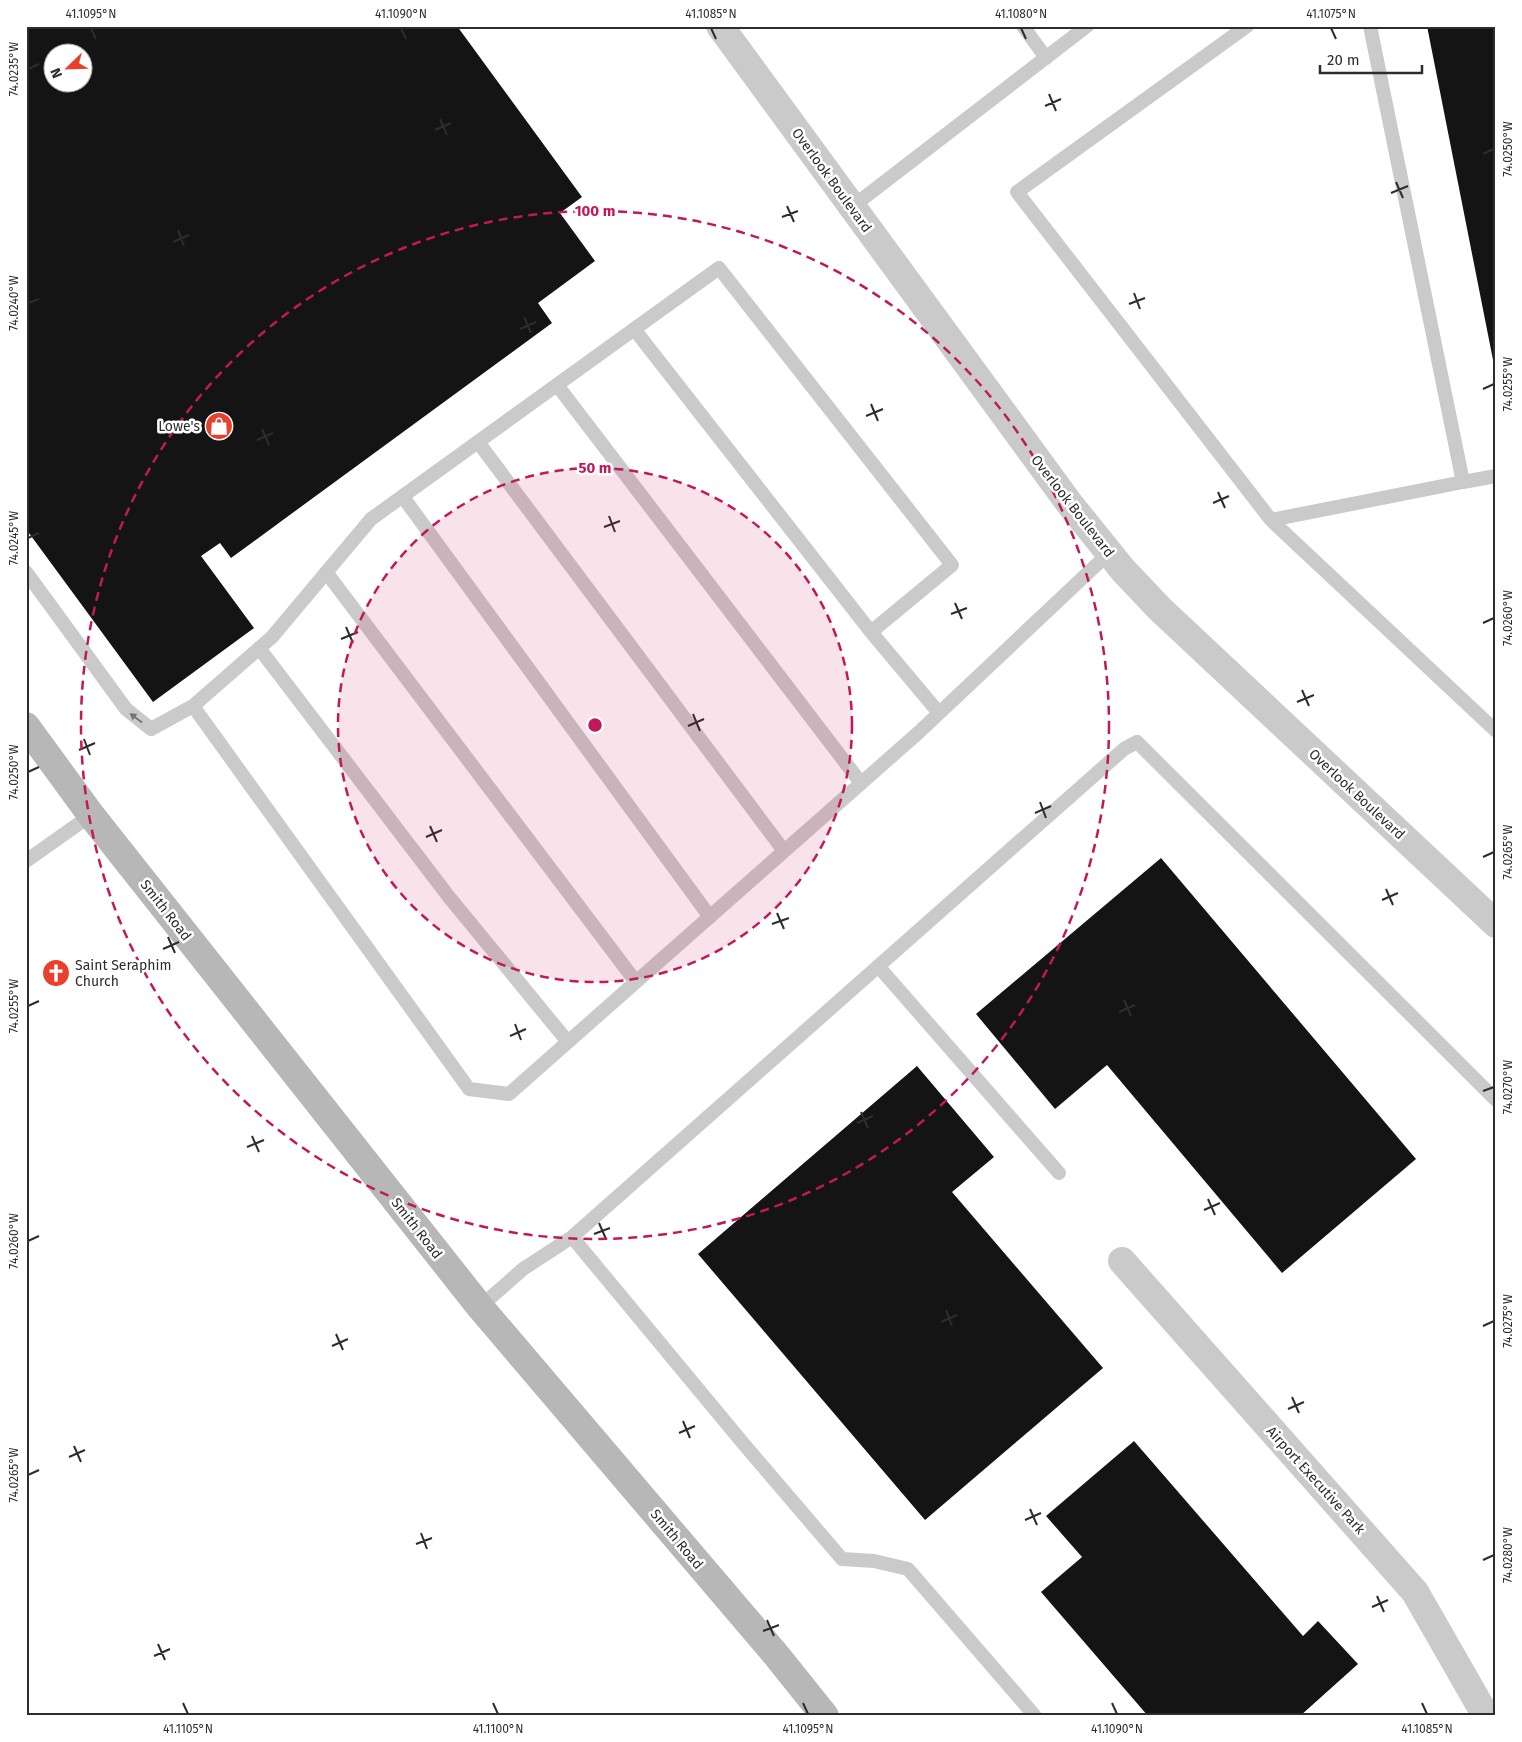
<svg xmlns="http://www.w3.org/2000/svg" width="1522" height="1742" font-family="'Fira Sans',sans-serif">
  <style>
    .building { fill: #141414; fill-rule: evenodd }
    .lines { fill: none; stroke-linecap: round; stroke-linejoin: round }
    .lane { stroke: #cacaca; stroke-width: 14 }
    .street { stroke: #cacaca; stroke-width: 28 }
    .secondary { stroke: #b7b7b7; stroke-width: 28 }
    .oneway { fill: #747474 }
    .ticks { fill: none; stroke: #2d2d2d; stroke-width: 2 }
    .ring { fill: none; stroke: #c2185b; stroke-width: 2.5; stroke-dasharray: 9 6 }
    .labels { text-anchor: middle; stroke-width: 5; stroke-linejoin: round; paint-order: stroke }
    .street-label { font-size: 14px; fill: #2d2d2d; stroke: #fff }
    .poi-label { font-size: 14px; fill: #2d2d2d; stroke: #fff; text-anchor: end }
    .centre { fill: #c2185b; stroke: #fff; stroke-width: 2.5 }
    .ring-label { font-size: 15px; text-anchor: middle; font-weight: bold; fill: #c2185b; stroke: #fff; stroke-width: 5; stroke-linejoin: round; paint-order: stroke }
    .neatline { fill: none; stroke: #2d2d2d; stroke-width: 2 }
    .ticks-label { font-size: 12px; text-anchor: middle; fill: #2d2d2d }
  </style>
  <rect width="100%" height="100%" fill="#fff"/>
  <!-- building -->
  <path class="building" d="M26,26H457L582,197L560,213L595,261L538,303L552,323L231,558L220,543L201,556L254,628L153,702L26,529ZM52,52H82V82H52Z
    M1427,26H1496V370H1495Z
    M1161,858L1416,1159L1282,1273L1107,1065L1055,1109L976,1014Z
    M917,1066L994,1157L952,1192L1103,1368L925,1520L698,1254Z
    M1134,1441L1303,1636L1318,1621L1358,1664L1300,1716H1219L1216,1713L1213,1716H1148L1041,1592L1082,1557L1046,1516Z"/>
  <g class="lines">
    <!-- lane -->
    <path class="lane" d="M1023,26L1046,58
      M1247,26L1017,192L1271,520L1463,482L1370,26
      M852,207L1087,26
      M634,329L871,632
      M557,385L861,783
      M478,442L784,851
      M1463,482L1496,476
      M403,497L710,917
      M1271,520L1496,731
      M26,572L126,709L151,729L193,706
      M326,572L636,982
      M259,648L449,897L568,1042
      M939,713L871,632L952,565L719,268L371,519L272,637L193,706L469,1089L509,1094L918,733L1109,553
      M26,861L91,815
      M878,966L1059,1173
      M480,1307L523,1269L572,1237
      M1035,1716L908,1569L874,1561L842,1559L742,1442L572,1237L1124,749L1137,742L1496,1100"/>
    <!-- street -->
    <path class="street" d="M720,26L1069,503L1123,570L1160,609L1496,924
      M1122,1261L1415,1592L1486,1716"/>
    <!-- secondary -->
    <path class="secondary" d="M26,726L91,815L480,1307L777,1656L825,1716"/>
  </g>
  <!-- one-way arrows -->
  <defs><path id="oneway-solid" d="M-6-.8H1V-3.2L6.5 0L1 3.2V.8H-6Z" transform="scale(1.25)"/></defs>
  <use class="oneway" href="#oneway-solid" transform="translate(136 718) rotate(-143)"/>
  <!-- ticks -->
  <path class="ticks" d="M91,28L96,39M401,28L406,39M711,28L716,39M1021,28L1026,39M1331,28L1336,39M28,69L39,64M1049,94L1056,111M1045,106L1061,99M440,119L447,135M435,130L451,123M1483,154L1494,149M1396,182L1403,198M1391,193L1408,186M787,206L794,222M782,217L798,211M178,230L184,246M173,242L189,235M1134,293L1140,309M28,303L39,299M1129,304L1145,298M524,317L531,333M520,329L536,322M1483,389L1494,384M871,404L878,421M866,416L883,409M262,429L269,445M257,440L273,433M1218,492L1225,508M1213,503L1229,496M609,516L615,532M604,527L620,521M28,538L39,533M955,603L962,619M951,614L967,608M1483,623L1494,618M346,627L353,643M341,639L358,632M1302,690L1309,706M1297,702L1314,695M693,714L700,731M688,726L704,719M84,739L90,755M79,750L95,743M28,772L39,767M1040,802L1046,818M1035,813L1051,806M430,826L437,842M426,837L442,830M1483,857L1494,852M1386,889L1393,905M1382,900L1398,893M777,913L784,929M772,924L789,918M168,937L175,953M163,949L179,942M1124,1000L1131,1016M28,1006L39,1001M1119,1012L1135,1005M515,1024L521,1040M510,1036L526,1029M1483,1091L1494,1087M861,1112L868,1128M857,1123L873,1116M252,1136L259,1152M247,1147L264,1140M1208,1199L1215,1215M1204,1210L1220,1203M599,1223L606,1239M594,1234L610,1228M28,1241L39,1236M946,1310L952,1326M941,1322L957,1315M1483,1326L1494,1321M336,1334L343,1350M332,1346L348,1339M1292,1397L1299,1413M1288,1409L1304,1402M683,1421L690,1438M679,1433L695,1426M74,1446L81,1462M69,1457L85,1450M28,1475L39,1470M1030,1509L1037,1525M1025,1520L1041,1513M421,1533L427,1549M416,1544L432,1538M1483,1560L1494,1555M1377,1596L1384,1612M1372,1607L1388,1600M767,1620L774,1636M763,1631L779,1625M158,1644L165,1660M154,1656L170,1649M183,1703L188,1714M493,1703L498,1714M803,1703L808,1714M1112,1703L1117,1714M1422,1703L1427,1714"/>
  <!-- distance rings -->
  <circle cx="595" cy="725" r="257" fill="#c2185b" fill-opacity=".12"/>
  <g class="ring">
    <circle cx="595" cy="725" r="257"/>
    <circle cx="595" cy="725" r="514"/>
  </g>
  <!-- icons -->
  <defs>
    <g id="shop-disc" transform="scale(1.4375)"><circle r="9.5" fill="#e7402c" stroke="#fff"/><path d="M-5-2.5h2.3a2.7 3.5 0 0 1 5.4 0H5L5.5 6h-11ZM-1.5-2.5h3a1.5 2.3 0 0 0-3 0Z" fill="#fff"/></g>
    <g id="church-disc" transform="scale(1.4375)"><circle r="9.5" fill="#e7402c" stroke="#fff"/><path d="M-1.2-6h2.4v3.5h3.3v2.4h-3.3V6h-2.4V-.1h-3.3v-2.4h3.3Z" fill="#fff"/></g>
  </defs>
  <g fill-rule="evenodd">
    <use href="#shop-disc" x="219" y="426"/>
    <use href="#church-disc" x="56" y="973"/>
  </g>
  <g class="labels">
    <!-- street labels -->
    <g class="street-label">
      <text transform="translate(832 180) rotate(54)" y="5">Overlook Boulevard</text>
      <text transform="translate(1073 506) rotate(52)" y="5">Overlook Boulevard</text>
      <text transform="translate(1357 794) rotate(43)" y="5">Overlook Boulevard</text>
      <text transform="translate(166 910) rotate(52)" y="5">Smith Road</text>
      <text transform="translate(417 1228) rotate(52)" y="5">Smith Road</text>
      <text transform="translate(1316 1480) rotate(48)" y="5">Airport Executive Park</text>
      <text transform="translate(677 1539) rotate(50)" y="5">Smith Road</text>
    </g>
    <!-- poi labels -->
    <g class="poi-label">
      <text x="200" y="431">Lowe's</text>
      <text x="75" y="970" text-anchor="start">Saint Seraphim<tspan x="75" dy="16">Church</tspan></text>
    </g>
  </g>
  <circle cx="595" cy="725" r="8" class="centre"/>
  <g class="ring-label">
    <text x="595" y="216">100 m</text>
    <text x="595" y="473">50 m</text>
  </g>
  <!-- border -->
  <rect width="1522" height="1742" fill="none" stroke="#ffffff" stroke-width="55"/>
  <!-- north arrow -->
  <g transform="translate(68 68) rotate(247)"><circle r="24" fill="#ffffff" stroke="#ababab"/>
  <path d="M0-4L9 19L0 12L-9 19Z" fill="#e7402c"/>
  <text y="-8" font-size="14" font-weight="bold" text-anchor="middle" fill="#2d2d2d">N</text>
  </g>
  <!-- scale -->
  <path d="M1320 65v8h102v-8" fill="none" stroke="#2d2d2d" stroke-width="2.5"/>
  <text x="1327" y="65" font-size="15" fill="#2d2d2d" stroke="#ffffff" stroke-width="4" paint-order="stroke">20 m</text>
  <rect x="28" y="28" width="1466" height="1686" class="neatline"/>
  <g class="ticks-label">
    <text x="91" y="18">41.1095°N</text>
    <text x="401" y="18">41.1090°N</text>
    <text x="711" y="18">41.1085°N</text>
    <text x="1021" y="18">41.1080°N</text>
    <text x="1331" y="18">41.1075°N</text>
    <text transform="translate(14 69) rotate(-90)" y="4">74.0235°W</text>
    <text transform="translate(1508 149) rotate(-90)" y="4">74.0250°W</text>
    <text transform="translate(14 303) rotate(-90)" y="4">74.0240°W</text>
    <text transform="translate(1508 384) rotate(-90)" y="4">74.0255°W</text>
    <text transform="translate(14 538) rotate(-90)" y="4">74.0245°W</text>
    <text transform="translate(1508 618) rotate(-90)" y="4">74.0260°W</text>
    <text transform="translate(14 772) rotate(-90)" y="4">74.0250°W</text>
    <text transform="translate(1508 852) rotate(-90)" y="4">74.0265°W</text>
    <text transform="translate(14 1006) rotate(-90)" y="4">74.0255°W</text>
    <text transform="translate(1508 1087) rotate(-90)" y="4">74.0270°W</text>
    <text transform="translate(14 1241) rotate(-90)" y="4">74.0260°W</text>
    <text transform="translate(1508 1321) rotate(-90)" y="4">74.0275°W</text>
    <text transform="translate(14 1475) rotate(-90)" y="4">74.0265°W</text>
    <text transform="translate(1508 1555) rotate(-90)" y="4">74.0280°W</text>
    <text x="188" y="1733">41.1105°N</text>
    <text x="498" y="1733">41.1100°N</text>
    <text x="808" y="1733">41.1095°N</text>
    <text x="1117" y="1733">41.1090°N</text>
    <text x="1427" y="1733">41.1085°N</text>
  </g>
</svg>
